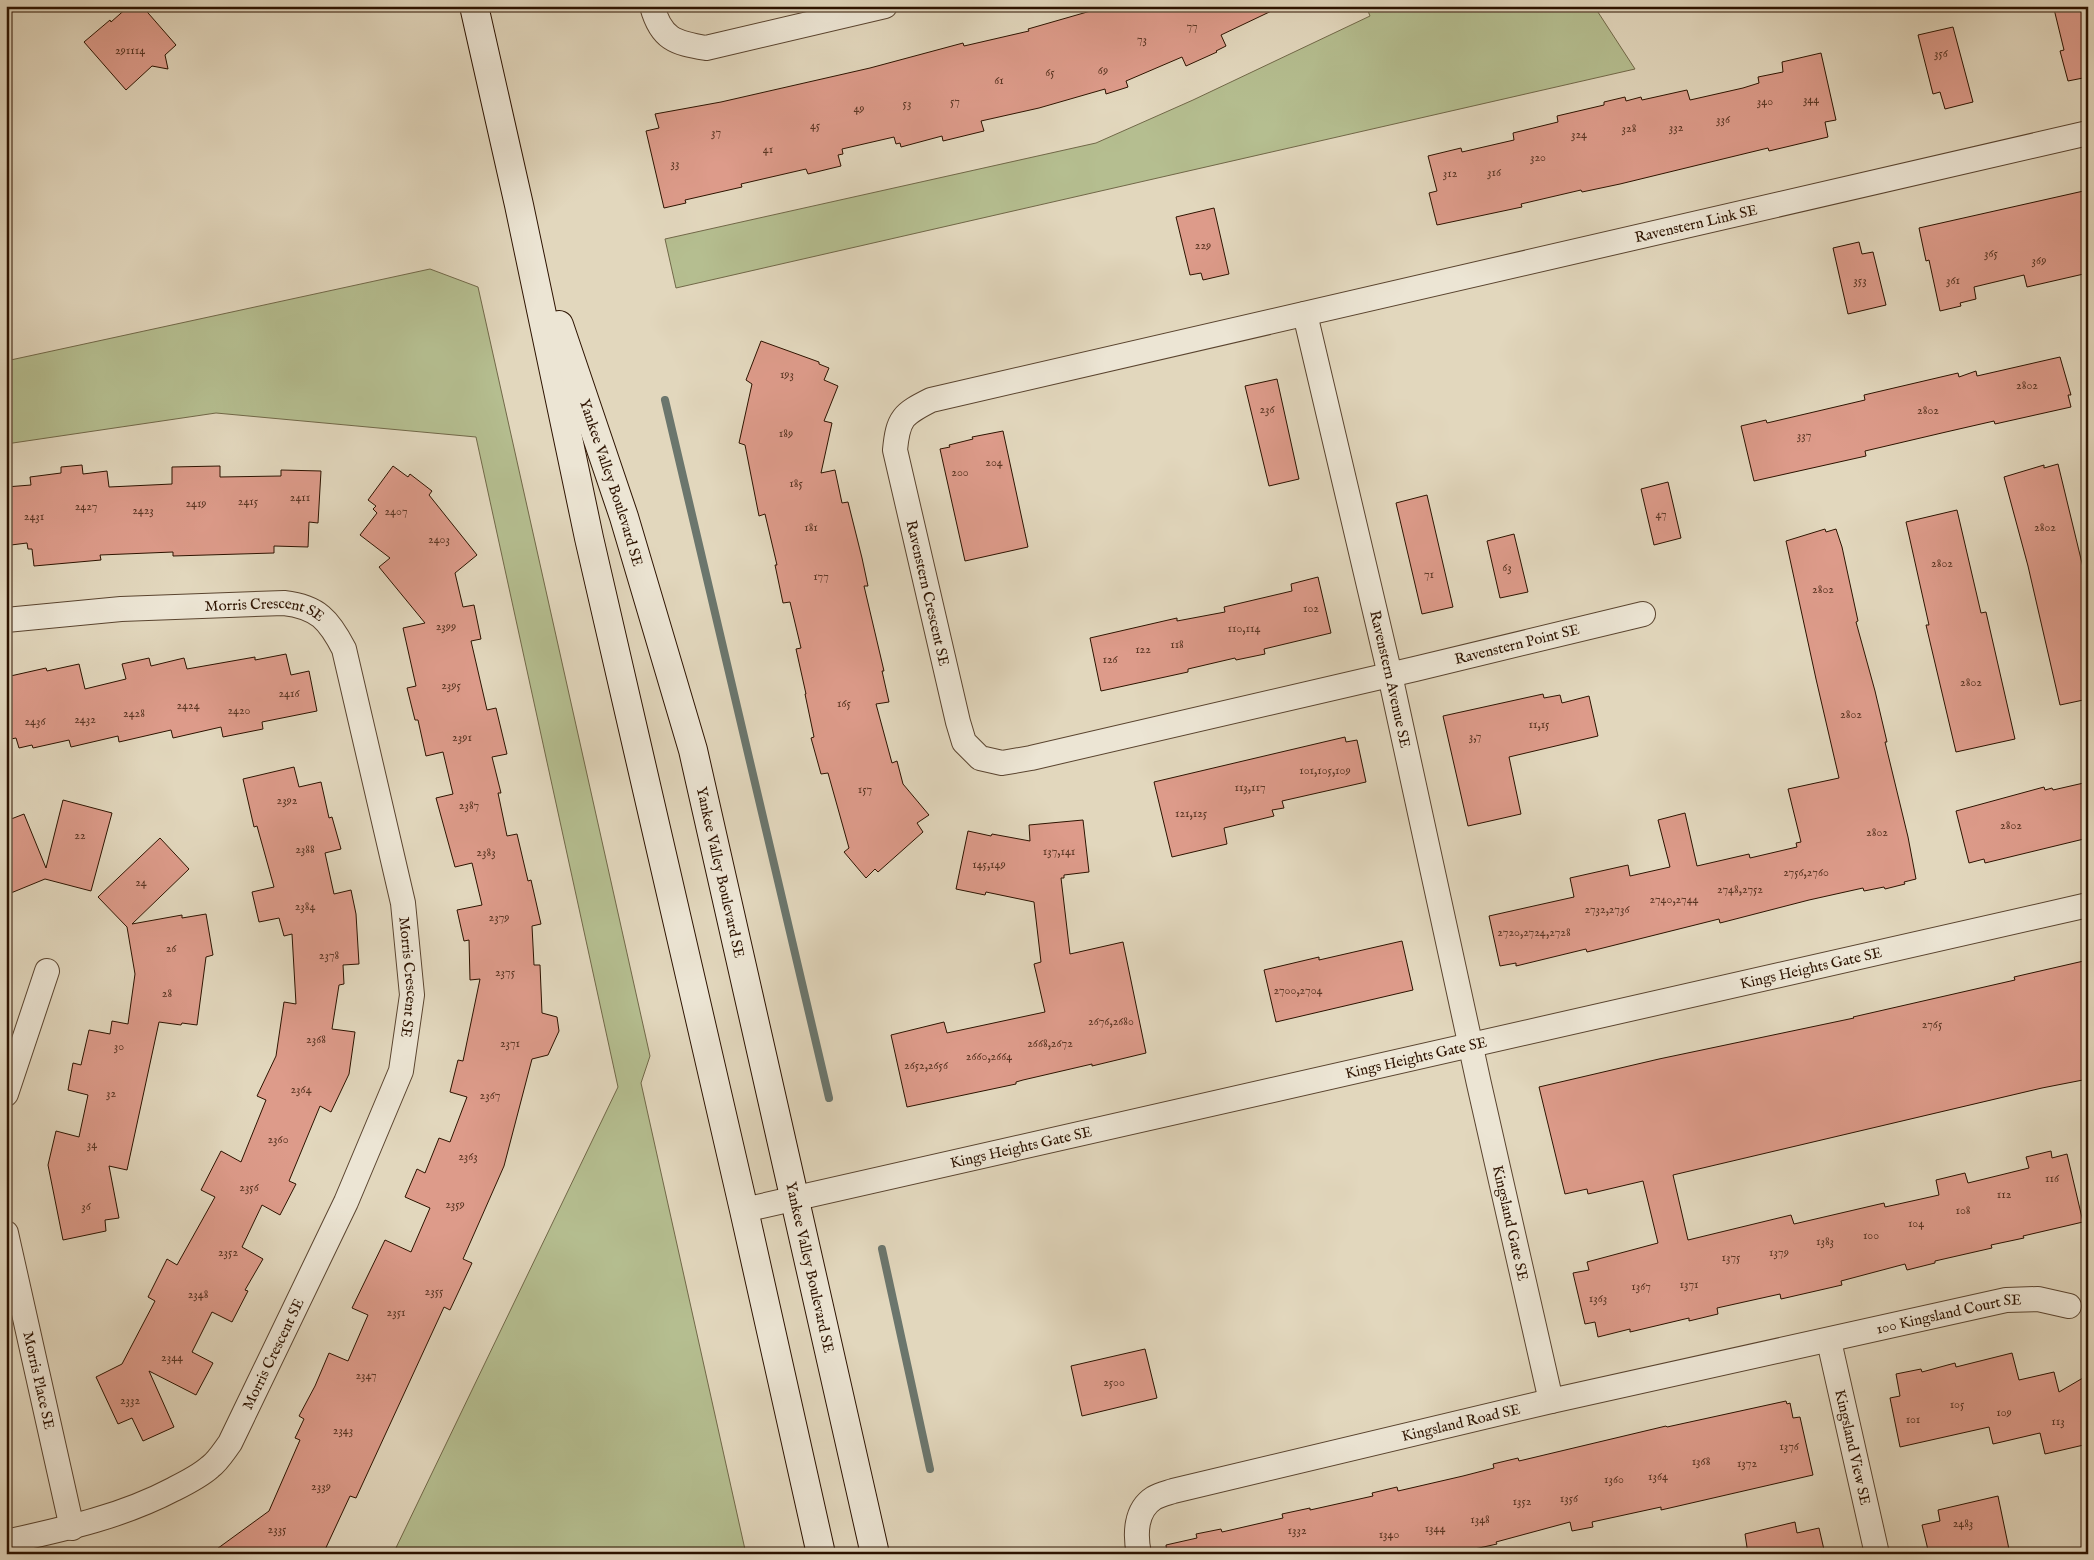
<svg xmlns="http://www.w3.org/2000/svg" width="2094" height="1560" font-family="'IM FELL English',serif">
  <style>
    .green { fill: #b5be90; stroke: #716848 }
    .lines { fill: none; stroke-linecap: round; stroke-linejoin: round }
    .stream { stroke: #6b766d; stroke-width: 8 }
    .building { fill: #dd9b8a; stroke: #2d1300 }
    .street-casing { stroke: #5a442f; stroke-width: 26 }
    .secondary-casing { stroke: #2d1300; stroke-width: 30 }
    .street { stroke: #ece5d4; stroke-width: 24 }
    .secondary { stroke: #ece5d4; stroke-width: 28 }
    .labels { text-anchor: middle; stroke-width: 4; stroke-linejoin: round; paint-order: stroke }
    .number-label { font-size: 12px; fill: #593522 }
    .street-label { font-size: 15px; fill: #2d1300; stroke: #ece5d4 }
  </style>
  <rect width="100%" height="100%" fill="#e2d7bd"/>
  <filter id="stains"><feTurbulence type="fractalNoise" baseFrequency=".004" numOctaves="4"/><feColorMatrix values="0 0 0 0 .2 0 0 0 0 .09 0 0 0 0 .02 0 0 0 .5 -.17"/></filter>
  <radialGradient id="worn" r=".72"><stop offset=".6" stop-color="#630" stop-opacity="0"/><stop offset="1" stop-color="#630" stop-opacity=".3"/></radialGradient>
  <!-- green -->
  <path class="green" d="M1366,6H1594L1635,69L676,288L665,239L1096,143L1193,100L1370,16Z
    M430,269L478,287L650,1056L641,1083L746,1554H393L618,1087L476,437L216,413L6,444V361Z"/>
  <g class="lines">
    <!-- stream -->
    <path class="stream" d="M665,400L829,1098
      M882,1249L930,1469"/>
  </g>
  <!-- building -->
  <path class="building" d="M129,6H142L176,45L165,55L168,69L152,66L126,90L84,42L110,20L111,22Z
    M1108,6H1282L1221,35L1226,46L1216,51L1217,52L1186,66L1182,57L1126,81L1128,87L1106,94L1105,89L1039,108L981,121L984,131L943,141L942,136L901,147L900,143L896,144L894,137L842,149L843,154L838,155L841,166L808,174L806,169L741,184L742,187L685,200L686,203L664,208L646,131L659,128L655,114L721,102L870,68L963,43L964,46L1029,31L1028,29Z
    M2065,6H2088V77L2068,81L2060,51L2064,50L2054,9Z
    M1953,27L1973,102L1945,109L1940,92L1933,94L1918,35Z
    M1821,53L1836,120L1825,122L1828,137L1769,151L1768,148L1620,184L1582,192L1581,190L1521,204L1522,207L1437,225L1429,193L1437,191L1428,156L1461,148L1462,152L1514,140L1513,133L1558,122L1557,116L1604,105V102L1625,97L1626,101L1641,97L1642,100L1687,90L1690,100L1743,88L1759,83L1758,77L1783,72L1782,62Z
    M2088,190V273L2027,287L2024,275L1974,287L1976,299L1960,303L1961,306L1940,311L1929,260L1926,261L1919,228Z
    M1214,208L1229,274L1203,280L1201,273L1190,275L1176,217Z
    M1859,242L1862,254L1873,252L1886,305L1848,314L1833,248Z
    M761,341L819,362V364L829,368L824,380L838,386L824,421L832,423L821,473L835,470L842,503L848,502L862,558L868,586H864L884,671H882L889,702L876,704L892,763L897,761L903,784L929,815L917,823L923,832L878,872L875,869L866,878L844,852L849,848L828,773L821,774L811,738L814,737L805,694H806L796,649L801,648L790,602L783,603L775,565H777L765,514L759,516L745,445L739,443L752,384L746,380Z
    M2060,357L2071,395H2068L2071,407L1995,424L1994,421L1946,432L1865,451L1866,456L1754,481L1741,426L1766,420L1767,423L1865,400L1864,395L1958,373L1959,377L1976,371L1977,376Z
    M1277,379L1299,479L1269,486L1245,386Z
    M1003,431L1028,547L965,561L940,449L950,447L949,445L973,439L972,437Z
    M2058,464L2088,588V699L2060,705L2028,566L2004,477L2044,465V468Z
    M82,465L83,474L107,471L109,487L172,484V467L220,466V477L281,476V470L321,471L318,523L309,522L308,547L274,546V553L173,556V552L100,555L101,560L34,566L32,549H28L27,543L11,545L6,487L31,485L30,477L61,473V467Z
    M393,466L408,477L410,474L432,491L429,495L477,555L455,573L463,607L474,605L481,639L471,641L487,710L496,708L507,754L492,757L501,793H498L507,836L517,834L528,881L531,880L541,924L532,926L534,965H540L542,1013L557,1017L559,1031L548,1055L532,1059L504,1166L463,1259L472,1263L450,1310L444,1307L356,1498L350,1496L323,1554H210L269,1511L300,1440L295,1438L304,1419L299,1416L315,1386L329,1353L348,1361L368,1315L352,1308L385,1240L411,1252L430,1208L405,1197L417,1169L425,1173L439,1138L450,1142L467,1097L450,1092L458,1060L463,1061L480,979L470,980L469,940L464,941L457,910L482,905L472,863L455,867L436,798L453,794L443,752L426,756L418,720H415L407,688L416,686L403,628L425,623L379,567L390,558L360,535L377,513L373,509L376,506L368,500Z
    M1668,482L1681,538L1654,545L1641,489Z
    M1427,495L1453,607L1422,614L1396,503Z
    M1957,510L1981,613L1986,612L2015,739L1956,752L1926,625H1929L1906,522Z
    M1825,529L1826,532L1836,529L1842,547L1858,621L1856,622L1875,691L1887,742H1885L1908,837L1916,879L1904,882L1905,884L1885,889L1884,887L1864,891L1863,888L1809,900L1720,923L1719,919L1587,952L1586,949L1516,966V963L1500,966L1489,916L1574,897L1570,878L1628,865L1630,876L1670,867L1658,820L1685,813L1697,866L1749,854L1750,858L1797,847L1796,843L1801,842L1788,789L1839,778L1816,679L1786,541Z
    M1514,534L1528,592L1500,598L1487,541Z
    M1318,577L1331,633L1264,649L1265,654L1236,660L1235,658L1188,669V672L1101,691L1090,638L1177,618V621L1225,612L1224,607L1292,591L1291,584Z
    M286,654L291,675L309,671L317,711L262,722L263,729L223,737L221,727L173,738L171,730L119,742L118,736L71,747L69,740L33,748L32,745L19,748L16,738L6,740V677L46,668L47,671L79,664L85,689L126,679L122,664L149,658L151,666L184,658L187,669L255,657V660Z
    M1543,694L1544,698L1560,695L1562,703L1589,696L1598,736L1509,757L1521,814L1468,826L1443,716Z
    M1345,737L1346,742L1357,740L1366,782L1282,801L1284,808L1272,810L1274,816L1224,828L1227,844L1172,857L1154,782Z
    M294,767L299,787L321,782L329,818L332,817L341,849L325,853L334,894L351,890L356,914L359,964L343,965L344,984L339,985L332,1029L355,1032L349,1074L331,1112L320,1106L289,1181L296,1184L280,1215L262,1205L242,1247L263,1259L245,1290L248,1291L232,1322L212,1312L192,1352L213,1363L196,1395L149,1371L174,1427L143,1441L132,1418L118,1424L96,1377L122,1364L155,1301L148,1297L167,1259L177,1265L215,1197L201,1190L221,1151L241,1162L266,1100L257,1096L276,1056L284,1002L296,1004L292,934L284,936L279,918L259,922L252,892L274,887L257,826L254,827L243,779Z
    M2088,782V838L1985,863L1984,859L1969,863L1956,811L2044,787L2045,790L2052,788L2053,790Z
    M63,800L112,813L91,891L45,879L6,895V821L24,814L46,868Z
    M1083,820L1089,872L1064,875V878H1061L1070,954L1123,942L1146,1053L1092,1066V1064L1023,1080L1016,1082V1084L907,1107L891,1035L944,1022L947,1033L1045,1012L1034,964L1041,962L1034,902L986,892L985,895L956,889L968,831L991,836L992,834L1030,841L1029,825Z
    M160,838L189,869L132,924L182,915V918L206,914L213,955L206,957L197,1025L182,1023L181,1025L159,1022L127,1170L109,1166L119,1218L105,1220L106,1231L63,1240L48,1165L56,1131L79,1137L88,1095L68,1090L73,1063L81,1065L89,1030L110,1034L112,1021L128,1024L135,974L127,927L98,897Z
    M1402,941L1413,990L1276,1022L1264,970L1319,957V960Z
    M2088,960V1079L2042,1088L1673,1175L1688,1240L1791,1215L1794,1224L1884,1203L1885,1207L1939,1195L1936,1180L1965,1173L1968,1183L2029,1168L2026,1157L2051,1151L2052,1158L2067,1154L2083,1222L2023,1236L2024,1238L1991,1245L1992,1248L1935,1261V1263L1907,1270L1905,1264L1841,1281L1842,1285L1781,1299L1780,1294L1717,1308L1718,1314L1689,1321V1318L1630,1332V1329L1598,1337L1595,1322L1585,1324L1573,1273L1589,1270L1587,1262L1658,1243L1643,1181L1588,1194L1587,1189L1565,1194L1539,1087L1659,1059L1854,1018L1853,1017L2015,980L2014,977Z
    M1145,1349L1157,1398L1082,1416L1071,1366Z
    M2012,1353L2019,1380L2054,1372L2059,1392L2088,1375V1444L2045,1454L2040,1433L1993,1444L1989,1427L1900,1447L1890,1398L1900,1396L1896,1374L1921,1369L1922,1372L1955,1363L1956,1367Z
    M1786,1401L1787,1404L1790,1403L1793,1418L1800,1417L1813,1475L1661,1510V1507L1592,1522L1593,1527L1572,1531L1570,1522L1496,1542L1497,1544L1452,1554H1167L1166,1545L1197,1538L1196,1534L1221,1529L1222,1532L1283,1518L1282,1514L1310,1508V1510L1373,1496L1372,1493L1397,1487L1398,1491L1463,1476L1494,1468L1493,1464L1518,1458L1519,1461L1666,1426L1667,1427Z
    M1998,1496L2010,1554H1929L1922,1525L1940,1521L1938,1510Z
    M1795,1522L1797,1533L1819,1528L1825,1554H1748L1745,1534Z"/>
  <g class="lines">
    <!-- street casing -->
    <g class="street-casing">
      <g id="street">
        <path d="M652,6C661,39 675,43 706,48L885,6"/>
        <path id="s1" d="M1305,314L1390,675L1479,1084L1551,1401"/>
        <path id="s2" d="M1643,614L1415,669L1031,758L1002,763L980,758L964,742L958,722L895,450C898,418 903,414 931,400L2088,133"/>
        <path id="s3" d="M6,620L121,609L284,603C318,607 329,620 344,649L403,903L412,995L401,1071L346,1202L230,1443C224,1451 218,1461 210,1467C200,1476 186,1483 174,1489C121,1517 64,1529 6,1542"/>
        <path d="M6,1094L47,971"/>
        <path id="s4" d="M744,1210L2088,905"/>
        <path id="s5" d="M6,1233L72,1528"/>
        <path id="s6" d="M1829,1341L1877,1554"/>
        <path id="s7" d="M1139,1554C1135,1535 1135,1510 1154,1498C1159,1495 1167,1493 1173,1491L1551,1401L2006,1300L2038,1299L2069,1306"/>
      </g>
    </g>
    <!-- secondary casing -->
    <g class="secondary-casing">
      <g id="secondary">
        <path d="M474,6L519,205L589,538L744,1210L821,1554"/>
        <path id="s8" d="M559,325L624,517L693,750L875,1554"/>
      </g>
    </g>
    <!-- street -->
    <use href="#street" class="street"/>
    <!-- secondary -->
    <use href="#secondary" class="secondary"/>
  </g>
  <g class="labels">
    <!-- number labels -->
    <g class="number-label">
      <text x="1192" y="30">77</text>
      <text x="1142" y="43">73</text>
      <text x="130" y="54">291114</text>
      <text x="1941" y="57">356</text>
      <text x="1103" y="74">69</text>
      <text x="1050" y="76">65</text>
      <text x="999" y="84">61</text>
      <text x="1811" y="103">344</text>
      <text x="955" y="105">57</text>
      <text x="1765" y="105">340</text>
      <text x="907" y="107">53</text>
      <text x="859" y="112">49</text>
      <text x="1723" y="123">336</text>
      <text x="815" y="129">45</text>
      <text x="1676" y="131">332</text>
      <text x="1629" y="132">328</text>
      <text x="716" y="136">37</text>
      <text x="1579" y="138">324</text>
      <text x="768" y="153">41</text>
      <text x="1538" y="161">320</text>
      <text x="675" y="167">33</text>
      <text x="1494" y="176">316</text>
      <text x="1450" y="177">312</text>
      <text x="1203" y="249">229</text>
      <text x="1991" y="257">365</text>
      <text x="2039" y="264">369</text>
      <text x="1860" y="284">353</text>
      <text x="1953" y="284">361</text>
      <text x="787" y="378">193</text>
      <text x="2027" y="389">2802</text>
      <text x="1267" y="413">236</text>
      <text x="1928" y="414">2802</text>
      <text x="786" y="437">189</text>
      <text x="1804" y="439">337</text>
      <text x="994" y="466">204</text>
      <text x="960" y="476">200</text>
      <text x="796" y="487">185</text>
      <text x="300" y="501">2411</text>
      <text x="248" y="505">2415</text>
      <text x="196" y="507">2419</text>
      <text x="86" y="510">2427</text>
      <text x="143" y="514">2423</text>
      <text x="396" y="515">2407</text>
      <text x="1661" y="518">47</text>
      <text x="34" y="520">2431</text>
      <text x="811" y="531">181</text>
      <text x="2045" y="531">2802</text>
      <text x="439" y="543">2403</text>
      <text x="1942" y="567">2802</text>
      <text x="1507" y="571">63</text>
      <text x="1429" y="578">71</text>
      <text x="821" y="580">177</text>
      <text x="1823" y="593">2802</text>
      <text x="1311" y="612">102</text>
      <text x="446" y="630">2399</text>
      <text x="1244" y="632">110,114</text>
      <text x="1177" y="648">118</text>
      <text x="1143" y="653">122</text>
      <text x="1110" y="663">126</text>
      <text x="1971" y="686">2802</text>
      <text x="451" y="689">2395</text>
      <text x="289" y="697">2416</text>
      <text x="844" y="707">165</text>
      <text x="188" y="709">2424</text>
      <text x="239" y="714">2420</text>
      <text x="134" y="717">2428</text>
      <text x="1851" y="718">2802</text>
      <text x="85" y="723">2432</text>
      <text x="35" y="725">2436</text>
      <text x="1539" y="728">11,15</text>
      <text x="1475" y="740">3,7</text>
      <text x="462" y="741">2391</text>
      <text x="1325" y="774">101,105,109</text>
      <text x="1250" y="791">113,117</text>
      <text x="865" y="793">157</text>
      <text x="287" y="804">2392</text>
      <text x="469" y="809">2387</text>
      <text x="1191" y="817">121,125</text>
      <text x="2011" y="829">2802</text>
      <text x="1877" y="836">2802</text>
      <text x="80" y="839">22</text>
      <text x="305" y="853">2388</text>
      <text x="1059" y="855">137,141</text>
      <text x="486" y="856">2383</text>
      <text x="989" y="868">145,149</text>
      <text x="1806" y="876">2756,2760</text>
      <text x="141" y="886">24</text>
      <text x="1740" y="893">2748,2752</text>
      <text x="1674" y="903">2740,2744</text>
      <text x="305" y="910">2384</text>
      <text x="1607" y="913">2732,2736</text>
      <text x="499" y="921">2379</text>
      <text x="1534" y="936">2720,2724,2728</text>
      <text x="171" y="952">26</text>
      <text x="329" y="959">2378</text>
      <text x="505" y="976">2375</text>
      <text x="1298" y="994">2700,2704</text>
      <text x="167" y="997">28</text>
      <text x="1111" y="1025">2676,2680</text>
      <text x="1932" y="1028">2765</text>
      <text x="316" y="1043">2368</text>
      <text x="510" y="1047">2371</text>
      <text x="1050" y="1047">2668,2672</text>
      <text x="119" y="1050">30</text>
      <text x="989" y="1060">2660,2664</text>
      <text x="926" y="1069">2652,2656</text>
      <text x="301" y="1093">2364</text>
      <text x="111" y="1097">32</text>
      <text x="490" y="1099">2367</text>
      <text x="278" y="1143">2360</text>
      <text x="92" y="1148">34</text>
      <text x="468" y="1160">2363</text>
      <text x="2052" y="1182">116</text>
      <text x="249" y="1191">2356</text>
      <text x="2004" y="1198">112</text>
      <text x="455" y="1208">2359</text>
      <text x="86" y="1210">36</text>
      <text x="1963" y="1214">108</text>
      <text x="1916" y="1227">104</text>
      <text x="1871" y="1239">100</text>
      <text x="1825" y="1245">1383</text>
      <text x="228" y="1256">2352</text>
      <text x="1779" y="1256">1379</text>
      <text x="1731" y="1261">1375</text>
      <text x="1689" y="1288">1371</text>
      <text x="1641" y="1290">1367</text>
      <text x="434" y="1295">2355</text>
      <text x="198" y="1298">2348</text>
      <text x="1598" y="1302">1363</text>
      <text x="396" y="1316">2351</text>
      <text x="172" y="1361">2344</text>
      <text x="366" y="1379">2347</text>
      <text x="1114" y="1386">2500</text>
      <text x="130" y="1404">2332</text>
      <text x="1957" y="1408">105</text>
      <text x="2004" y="1416">109</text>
      <text x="1913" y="1423">101</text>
      <text x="2058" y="1425">113</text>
      <text x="343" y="1434">2343</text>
      <text x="1789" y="1450">1376</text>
      <text x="1701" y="1465">1368</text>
      <text x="1747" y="1467">1372</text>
      <text x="1658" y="1480">1364</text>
      <text x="1614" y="1483">1360</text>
      <text x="321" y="1490">2339</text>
      <text x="1569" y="1502">1356</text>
      <text x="1522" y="1505">1352</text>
      <text x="1480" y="1523">1348</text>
      <text x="1963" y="1527">2483</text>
      <text x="1435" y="1532">1344</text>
      <text x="277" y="1533">2335</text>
      <text x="1297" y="1534">1332</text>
      <text x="1389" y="1538">1340</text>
    </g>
    <!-- street labels -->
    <g class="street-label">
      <text dy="5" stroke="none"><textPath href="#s2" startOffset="1855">Ravenstern Link SE</textPath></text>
      <text dy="5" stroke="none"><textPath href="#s8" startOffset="166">Yankee Valley Boulevard SE</textPath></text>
      <text transform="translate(928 593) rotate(77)" y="5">Ravenstern Crescent SE</text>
      <text dy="5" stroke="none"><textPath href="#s3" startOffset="260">Morris Crescent SE</textPath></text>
      <text transform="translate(1517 644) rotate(-14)" y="5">Ravenstern Point SE</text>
      <text dy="5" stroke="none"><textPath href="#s1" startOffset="375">Ravenstern Avenue SE</textPath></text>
      <text dy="5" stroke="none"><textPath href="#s8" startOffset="571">Yankee Valley Boulevard SE</textPath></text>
      <text dy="5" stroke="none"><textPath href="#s4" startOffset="1094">Kings Heights Gate SE</textPath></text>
      <text dy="5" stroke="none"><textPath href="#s3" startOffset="694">Morris Crescent SE</textPath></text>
      <text dy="5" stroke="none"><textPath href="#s4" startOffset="689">Kings Heights Gate SE</textPath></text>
      <text dy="5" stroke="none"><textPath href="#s4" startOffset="284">Kings Heights Gate SE</textPath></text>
      <text dy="5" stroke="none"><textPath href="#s1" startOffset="932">Kingsland Gate SE</textPath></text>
      <text dy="5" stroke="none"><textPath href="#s8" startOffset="976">Yankee Valley Boulevard SE</textPath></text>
      <text dy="5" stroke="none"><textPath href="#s7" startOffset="878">100 Kingsland Court SE</textPath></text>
      <text transform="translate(273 1354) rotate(-64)" y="5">Morris Crescent SE</text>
      <text dy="5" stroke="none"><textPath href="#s5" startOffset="151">Morris Place SE</textPath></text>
      <text dy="5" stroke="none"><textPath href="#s7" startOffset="378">Kingsland Road SE</textPath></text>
      <text dy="5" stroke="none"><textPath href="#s6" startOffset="109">Kingsland View SE</textPath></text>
    </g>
  </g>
  <!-- margin -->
  <rect width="2094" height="1560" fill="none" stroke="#e2d7bd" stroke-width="25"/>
  <rect x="8" y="8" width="2079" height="1545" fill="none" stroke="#2d1300" stroke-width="2.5"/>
  <rect x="12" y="12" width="2069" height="1535" fill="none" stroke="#2d1300"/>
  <rect width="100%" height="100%" filter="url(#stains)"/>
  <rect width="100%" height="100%" fill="url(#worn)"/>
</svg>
